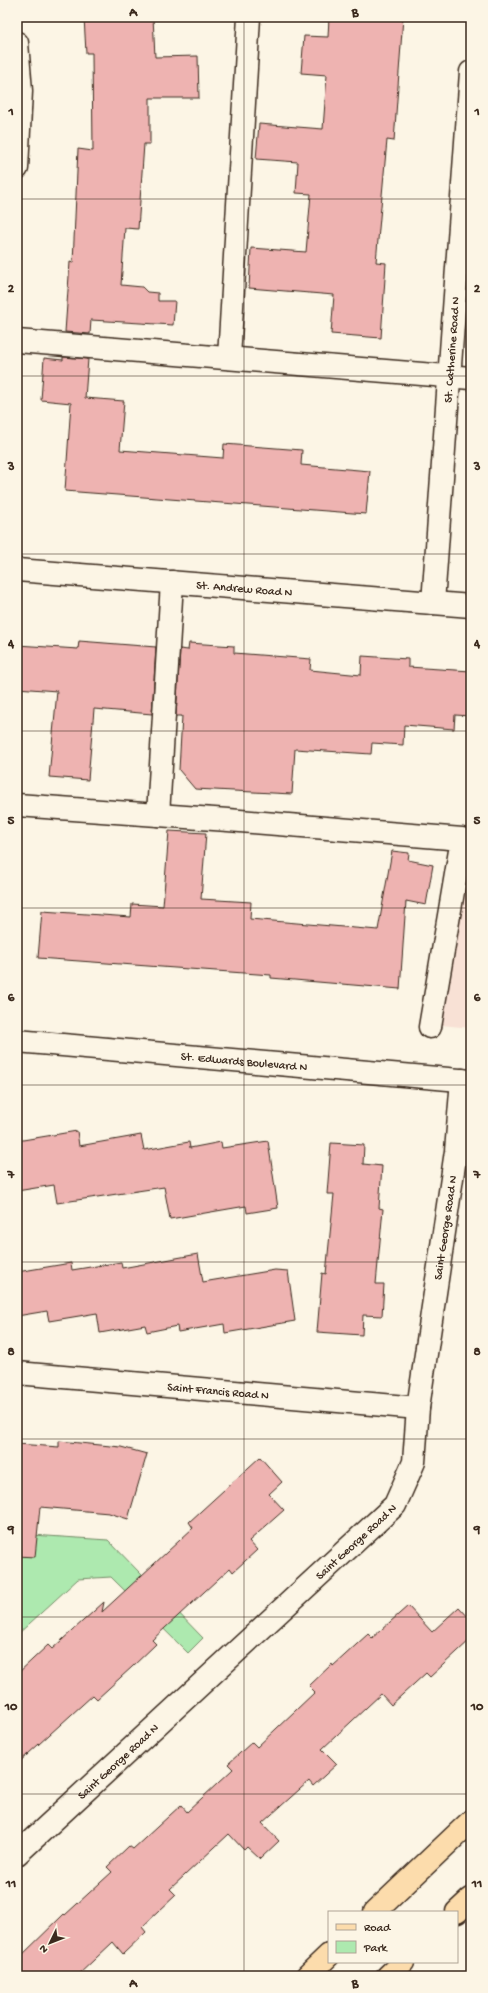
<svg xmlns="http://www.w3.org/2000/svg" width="488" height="1993" font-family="'Gochi Hand',sans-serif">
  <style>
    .built { fill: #f8e1d5 }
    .green { fill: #ade9af; stroke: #748a66 }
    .building { fill: #eeb3b1; stroke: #3b2a1e }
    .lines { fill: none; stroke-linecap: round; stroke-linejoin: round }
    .minor-casing { stroke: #3b2a1e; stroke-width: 25 }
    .major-casing { stroke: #3b2a1e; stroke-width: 25 }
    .minor { stroke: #fcf5e5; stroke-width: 22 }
    .major { stroke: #fcdcac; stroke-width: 22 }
    .grid { fill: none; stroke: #3b2a1e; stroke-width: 1; stroke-opacity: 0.55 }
    .labels { text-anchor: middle; stroke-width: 3; stroke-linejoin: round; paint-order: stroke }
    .street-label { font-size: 12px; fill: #3b2a1e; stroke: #fcf5e5 }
    .neatline { fill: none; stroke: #3b2a1e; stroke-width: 1.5 }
    .grid-label { font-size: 13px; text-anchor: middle; font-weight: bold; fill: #3b2a1e }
  </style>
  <rect width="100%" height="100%" fill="#fcf5e5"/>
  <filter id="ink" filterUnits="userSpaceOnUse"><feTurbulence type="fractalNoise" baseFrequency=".025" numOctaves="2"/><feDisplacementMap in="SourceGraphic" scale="8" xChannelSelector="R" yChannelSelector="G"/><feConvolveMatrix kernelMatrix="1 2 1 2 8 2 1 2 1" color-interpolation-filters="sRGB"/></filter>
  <g filter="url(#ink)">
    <!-- built -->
    <path class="built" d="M471,845V1028L441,1025Z"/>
    <!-- green -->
    <path class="green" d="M17,1534L108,1540L203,1638L188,1653L111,1577L78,1579L17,1635Z"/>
    <!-- building -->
    <path class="building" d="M84,17H153L155,57L198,56L199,98H150V144H144L138,229L125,228L121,285L142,287L147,292L158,293V301H175L173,325L91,320L90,334L65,332L70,262L73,263L78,149L93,151L92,53H86Z
      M329,17H403L394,141L387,140L376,262L386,263L381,338L331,334L334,295L249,288L251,248L306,252L311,194L296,193L298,162L256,159L259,124L323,129L327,75L301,73L304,36L328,37Z
      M63,357L88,359L85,398L124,401L120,450L223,458L224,444L302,450L301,465L370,471L366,514L65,491L71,403L41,400L44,358L63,360Z
      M79,641L156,647L152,714L94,709L88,780L49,777L57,691L17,688V645L78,649Z
      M189,643L234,646V653L311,659L310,670L361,675L362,656L408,659V667L471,671V716L455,715L454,729L404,725L403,745L372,743L371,754L295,749L292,794L195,789L179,770L182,716H176L180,649L188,650Z
      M169,831L206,833L201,899L251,902L250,919L378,930L392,851L409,853L408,860L433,865L426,905L406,901L400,989L271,978V975L38,958L42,911L131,917L132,904L163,906Z
      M77,1131L79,1146L141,1135L144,1150L189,1142L190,1148L221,1142L222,1148L268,1141L278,1208L247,1213L246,1206L170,1219L164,1187L57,1203L54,1185L17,1191V1141Z
      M331,1143L364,1145L363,1164L382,1166L379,1208L383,1209L376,1284H384L382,1316L363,1315L362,1335L317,1332L322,1273L326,1274L334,1194H327Z
      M198,1254L203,1282L275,1270L288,1271L295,1321L225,1333L224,1324L178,1332L177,1326L147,1332L145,1325L100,1333L97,1313L49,1321L47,1311L17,1316V1272L71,1263L72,1270L121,1262L122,1268Z
      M59,1441L121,1447L147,1454L128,1519L109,1513L40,1507L35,1557L17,1556V1444L59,1447Z
      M260,1457L282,1482L269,1494L284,1510L249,1541L257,1550L233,1572L230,1568L152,1640L156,1644L132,1667L97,1699L93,1695L17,1764V1674L48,1645L52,1649L104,1602L102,1612L193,1528L189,1522Z
      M408,1606L432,1632L459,1607L471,1620V1639L430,1677L426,1673L391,1705L381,1694L322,1749L337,1764L313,1786L309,1781L262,1823L279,1841L260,1859L247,1847L244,1850L229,1834L170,1889L176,1895L142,1927L146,1932L123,1954L113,1942L77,1976H17V1960L64,1914L65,1915L112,1872L107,1867L129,1846L133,1849L181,1805L187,1812L233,1769L228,1764L252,1742L257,1747L315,1692L309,1686L332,1664L333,1666L368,1634L372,1638Z"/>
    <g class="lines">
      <!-- minor casing -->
      <g class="minor-casing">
        <g id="minor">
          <path d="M17,43L21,91L17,168"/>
          <path d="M17,341L471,378"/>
          <path d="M229,358L249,17"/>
          <path id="s1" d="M17,570L471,606"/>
          <path id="s2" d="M433,603L471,72"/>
          <path d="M17,805L228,820L462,839L430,1027"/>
          <path d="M158,815L172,582"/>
          <path id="s3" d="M17,1041L471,1081"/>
          <path id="s4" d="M17,1373L418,1408"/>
          <path id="s5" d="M17,1854L395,1505L414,1462L418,1408L456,1151L462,1080"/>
        </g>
      </g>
      <!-- major casing -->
      <g class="major-casing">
        <path id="major" d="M375,1912L471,1821
          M457,1912L471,1899
          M307,1976L329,1955
          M388,1976L403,1962"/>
      </g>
      <!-- minor -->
      <use href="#minor" class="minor"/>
      <!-- major -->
      <use href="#major" class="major"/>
    </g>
  </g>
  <!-- grid -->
  <path class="grid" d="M244,17V1976M17,199H471M17,376H471M17,554H471M17,731H471M17,908H471M17,1085H471M17,1262H471M17,1439H471M17,1617H471M17,1794H471"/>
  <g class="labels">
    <!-- street labels -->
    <g class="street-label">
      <text dy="4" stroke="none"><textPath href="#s2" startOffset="254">St. Catherine Road N</textPath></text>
      <text dy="4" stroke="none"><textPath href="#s1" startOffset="228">St. Andrew Road N</textPath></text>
      <text dy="4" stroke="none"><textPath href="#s3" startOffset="228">St. Edwards Boulevard N</textPath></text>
      <text dy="4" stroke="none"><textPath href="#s5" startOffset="798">Saint George Road N</textPath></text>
      <text dy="4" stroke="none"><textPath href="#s4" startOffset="202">Saint Francis Road N</textPath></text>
      <text dy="4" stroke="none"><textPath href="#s5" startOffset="461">Saint George Road N</textPath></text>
      <text dy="4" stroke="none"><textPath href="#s5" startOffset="137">Saint George Road N</textPath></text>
    </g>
  </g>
  <!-- margin -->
  <rect width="488" height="1993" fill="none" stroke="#fcf5e5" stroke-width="44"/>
  <!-- legend -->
  <rect x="328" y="1911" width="130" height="52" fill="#fcf5e5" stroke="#afa495"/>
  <rect x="336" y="1924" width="20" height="6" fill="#fcdcac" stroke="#afa495"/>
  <text x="364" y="1931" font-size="12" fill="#3b2a1e">Road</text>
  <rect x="336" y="1941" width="20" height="12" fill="#ade9af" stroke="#afa495"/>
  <text x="364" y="1951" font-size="12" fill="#3b2a1e">Park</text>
  <!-- north arrow -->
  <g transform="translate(50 1943) rotate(227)" stroke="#fcf5e5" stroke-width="3" paint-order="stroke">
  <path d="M0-3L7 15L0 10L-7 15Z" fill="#3b2a1e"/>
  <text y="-6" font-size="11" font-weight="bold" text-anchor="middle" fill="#3b2a1e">N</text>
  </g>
  <rect x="22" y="22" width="444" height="1949" class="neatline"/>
  <g class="grid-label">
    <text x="133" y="16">A</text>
    <text x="355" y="16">B</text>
    <text x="11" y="115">1</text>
    <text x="477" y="115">1</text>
    <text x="11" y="292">2</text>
    <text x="477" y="292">2</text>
    <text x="11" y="470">3</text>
    <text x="477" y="470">3</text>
    <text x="11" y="647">4</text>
    <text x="477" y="647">4</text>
    <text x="11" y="824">5</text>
    <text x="477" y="824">5</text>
    <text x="11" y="1001">6</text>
    <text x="477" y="1001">6</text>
    <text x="11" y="1178">7</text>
    <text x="477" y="1178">7</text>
    <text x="11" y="1355">8</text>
    <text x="477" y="1355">8</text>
    <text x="11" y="1533">9</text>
    <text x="477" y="1533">9</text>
    <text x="11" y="1710">10</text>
    <text x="477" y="1710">10</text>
    <text x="11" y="1887">11</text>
    <text x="477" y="1887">11</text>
    <text x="133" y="1987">A</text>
    <text x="355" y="1987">B</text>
  </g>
</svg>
